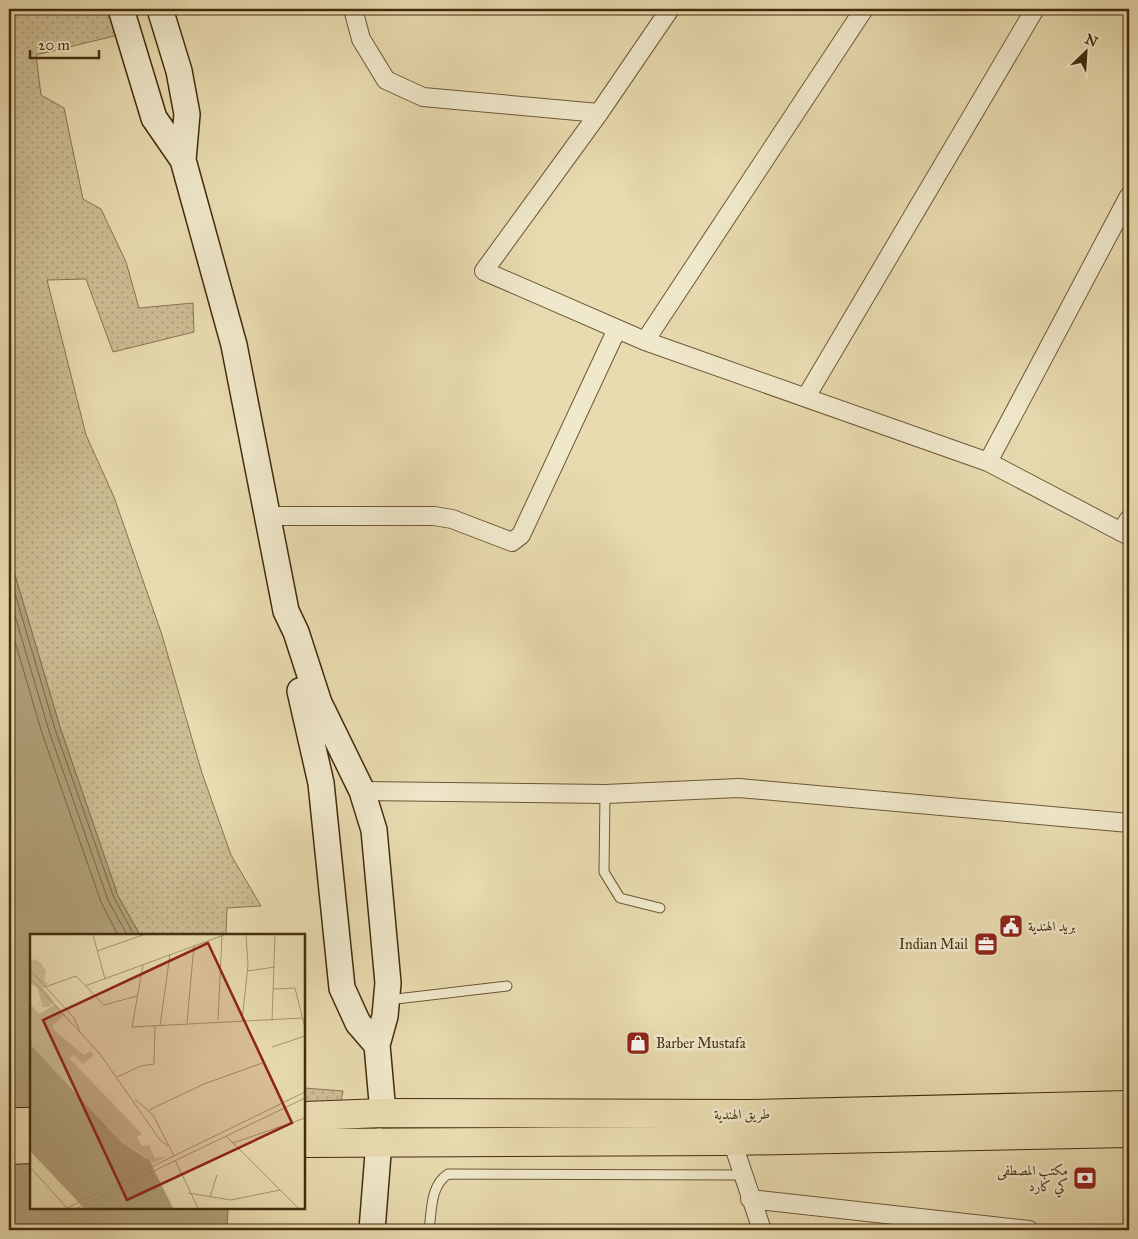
<svg xmlns="http://www.w3.org/2000/svg" width="1138" height="1239" font-family="'IM FELL Great Primer',Amiri,serif">
  <style>
    .grass { fill: url(#grass-dots); stroke: #887450 }
    .water { fill: #b0a078; stroke: #84724d }
    .lines { fill: none; stroke-linecap: round; stroke-linejoin: round }
    .shore { stroke: #7a6642; stroke-width: 1 }
    .lane-casing { stroke: #6c5836; stroke-width: 11 }
    .street-casing { stroke: #6c5836; stroke-width: 20 }
    .secondary-casing { stroke: #432c0d; stroke-width: 28 }
    .primary-casing { stroke: #432c0d; stroke-width: 30 }
    .lane { stroke: #f0e8cb; stroke-width: 9 }
    .street { stroke: #f0e8cb; stroke-width: 18 }
    .secondary { stroke: #f0e8cb; stroke-width: 25 }
    .primary { stroke: #e8dbaf; stroke-width: 28 }
    .labels { text-anchor: middle; stroke-width: 5; stroke-linejoin: round; paint-order: stroke }
    .poi-label { font-size: 14px; fill: #432c0d; stroke: #f0e8cb; text-anchor: start }
    .street-label { font-size: 14px; fill: #432c0d; stroke: #f0e8cb }
    .inset-road { fill: none; stroke: #a6956e; stroke-width: 1 }
    .view { fill: #8f2418; fill-opacity: 0.15; stroke: #8f2418; stroke-width: 2.5 }
    .inset-edge { fill: none; stroke: #432c0d; stroke-width: 2.5 }
  </style>
  <defs>
    <pattern id="grass-dots" width="8" height="8" patternUnits="userSpaceOnUse" patternTransform="scale(1.25)"><rect width="8" height="8" fill="#ccbd93"/><path d="M2 2h.1M6 6h.1" fill="none" stroke="#a79a76" stroke-width="1.8" stroke-linecap="round"/></pattern>
  </defs>
  <rect width="100%" height="100%" fill="#e8dbaf"/>
  <filter id="stains"><feTurbulence type="fractalNoise" baseFrequency=".004" numOctaves="4"/><feColorMatrix values="0 0 0 0 .2 0 0 0 0 .09 0 0 0 0 .02 0 0 0 .5 -.17"/></filter>
  <radialGradient id="worn" r=".72"><stop offset=".6" stop-color="#630" stop-opacity="0"/><stop offset="1" stop-color="#630" stop-opacity=".3"/></radialGradient>
  <!-- grass -->
  <path class="grass" d="M9,9H128L135,31L36,55L41,95L64,108L83,199L101,209L126,262L139,308L193,303L194,332L113,352L86,279L47,280L86,435L114,497L162,635L202,773L231,855L261,906L227,908L226,935H140L118,896L60,727L9,555Z
    M304,1088L343,1091L341,1102H304Z"/>
  <!-- water -->
  <path class="water" d="M9,555L60,727L118,896L140,935H31V1208H228L227,1230H9Z"/>
  <g class="lines">
    <!-- shore -->
    <path class="shore" d="M9,573L55,729L114,898L134,935
      M9,595L49,731L108,900L127,935
      M9,621L42,733L101,902L118,935"/>
    <!-- lane casing -->
    <g class="lane-casing">
      <path id="lane" d="M605,794L604,872L620,898L660,908
        M388,1000L507,986
        M429,1230C432,1210 430,1186 448,1174L743,1175"/>
    </g>
    <!-- street casing -->
    <g class="street-casing">
      <path id="street" d="M353,9L361,39L386,80L423,97L599,113
        M670,9L599,113L484,271L645,341L988,462L1129,536
        M645,341L864,9
        M806,397L1035,9
        M988,462L1129,196
        M266,516H434L452,519L512,542L521,535L617,329
        M1121,532L1129,519
        M362,791L605,794L739,788L1129,823
        M732,1141L762,1230
        M750,1199L1029,1230"/>
    </g>
    <!-- secondary casing -->
    <g class="secondary-casing">
      <path id="secondary" d="M121,9L154,118L183,160L234,345L286,611L296,632L319,703L362,791L374,830L388,983L385,1016L377,1045L383,1113
        M160,9L179,71L187,114L183,160
        M300,691L321,783L342,988L358,1023L377,1045
        M372,1230L379,1141"/>
    </g>
    <!-- primary casing -->
    <g class="primary-casing">
      <path id="primary" d="M304,1116L383,1113L749,1114L1129,1105
        M9,1122H31
        M304,1143L732,1141L1129,1133
        M9,1150L31,1149"/>
    </g>
    <!-- lane -->
    <use href="#lane" class="lane"/>
    <!-- street -->
    <use href="#street" class="street"/>
    <!-- secondary -->
    <use href="#secondary" class="secondary"/>
    <!-- primary -->
    <use href="#primary" class="primary"/>
  </g>
  <!-- icons -->
  <defs>
    <g id="civic-square" transform="scale(1.25)"><rect x="-9" y="-9" width="18" height="18" rx="4" fill="#8f2418" stroke="#f0e8cb"/><path d="M-.6-6.5H3V-4.5H.6V-3L4-1V1h2V6H-6V1h2V-1L-.6-3ZM-1.2 2.5V6h2.4V2.5Z" fill="#fff"/></g>
    <g id="office-square" transform="scale(1.25)"><rect x="-9" y="-9" width="18" height="18" rx="4" fill="#8f2418" stroke="#f0e8cb"/><path d="M-6-3h4V-5.5h4V-3h4V5H-6ZM-1-4.5V-3h2v-1.5ZM-6 0V1H6V0Z" fill="#fff"/></g>
    <g id="shop-square" transform="scale(1.25)"><rect x="-9" y="-9" width="18" height="18" rx="4" fill="#8f2418" stroke="#f0e8cb"/><path d="M-5-2.5h2.3a2.7 3.5 0 0 1 5.4 0H5L5.5 6h-11ZM-1.5-2.5h3a1.5 2.3 0 0 0-3 0Z" fill="#fff"/></g>
    <g id="bank-square" transform="scale(1.25)"><rect x="-9" y="-9" width="18" height="18" rx="4" fill="#8f2418" stroke="#f0e8cb"/><path d="M-6-4H6V4H-6ZM0-2.3a2.3 2.3 0 1 0 0 4.6a2.3 2.3 0 1 0 0-4.6Z" fill="#fff"/></g>
  </defs>
  <g fill-rule="evenodd">
    <use href="#civic-square" x="1011" y="926"/>
    <use href="#office-square" x="986" y="944"/>
    <use href="#shop-square" x="638" y="1043"/>
    <use href="#bank-square" x="1085" y="1178"/>
  </g>
  <g class="labels">
    <!-- poi labels -->
    <g class="poi-label">
      <text x="1028" y="931">بريد الهندية</text>
      <text x="968" y="949" text-anchor="end">Indian Mail</text>
      <text x="656" y="1048">Barber Mustafa</text>
      <text x="1068" y="1175" text-anchor="end">مكتب المصطفى<tspan x="1068" dy="16">كي كارد</tspan></text>
    </g>
    <!-- street labels -->
    <g class="street-label">
      <text transform="translate(742 1114) rotate(-1)" y="5">طريق الهندية</text>
    </g>
  </g>
  <!-- overview -->
  <g transform="translate(30 934)">
    <rect width="275" height="275" fill="#e8dbaf"/>
    <path d="M0,70L10,80L25,70L35,81L22,92L25,97L54,121L61,117L64,121L53,130L44,121L39,124L112,200L107,203L112,212L119,211L125,224L137,223L121,230L115,222L91,208L0,110Z" fill="#ccbd93"/>
    <path d="M5,25L10,28L16,37L14,46L18,50L13,54L24,68L18,73H13L7,53L0,50V28Z" fill="#ccbd93"/>
    <path d="M0,110L91,208L119,226L143,274H54L0,217Z" fill="#b0a078"/>
    <path class="inset-road" d="M63,1L75,45M67,17L113,1M113,31L102,93L272,84M0,36L44,84L50,97M217,37L245,33M0,44L70,120L130,206L138,212M55,52L194,1M15,53L46,42L74,71L107,62M244,55L265,54L275,94M188,86L192,1M212,87L218,31L216,1M242,87L245,1M157,89L164,11M130,92L140,20M242,113L275,102M87,143L111,132L124,130L125,92M105,165L123,181L144,222M119,176L174,150L235,128M196,202L268,274M203,209L275,184M145,226L168,274M0,233L37,274M158,259L201,266L250,256M180,263L187,241M37,274L275,158M47,274L275,164"/>
    <path class="view" d="M178,9L262,189L97,266L13,86Z"/>
    <rect width="275" height="275" class="inset-edge"/>
  </g>
  <!-- margin -->
  <rect width="1138" height="1239" fill="none" stroke="#e8dbaf" stroke-width="30"/>
  <rect x="10" y="10" width="1118" height="1219" fill="none" stroke="#432c0d" stroke-width="2.5"/>
  <rect x="15" y="15" width="1108" height="1209" fill="none" stroke="#432c0d"/>
  <!-- north arrow -->
  <g transform="translate(1086 52) rotate(25)" stroke="#f0e8cb" stroke-width="4" paint-order="stroke">
  <path d="M0-4L9 19L0 12L-9 19Z" fill="#432c0d"/>
  <text y="-8" font-size="14" font-weight="bold" text-anchor="middle" fill="#432c0d">N</text>
  </g>
  <!-- scale -->
  <path d="M30 50v8h69v-8" fill="none" stroke="#432c0d" stroke-width="2.5"/>
  <text x="38" y="50" font-size="15" fill="#432c0d" stroke="#f0e8cb" stroke-width="4" paint-order="stroke">20 m</text>
  <rect width="100%" height="100%" filter="url(#stains)"/>
  <rect width="100%" height="100%" fill="url(#worn)"/>
</svg>
